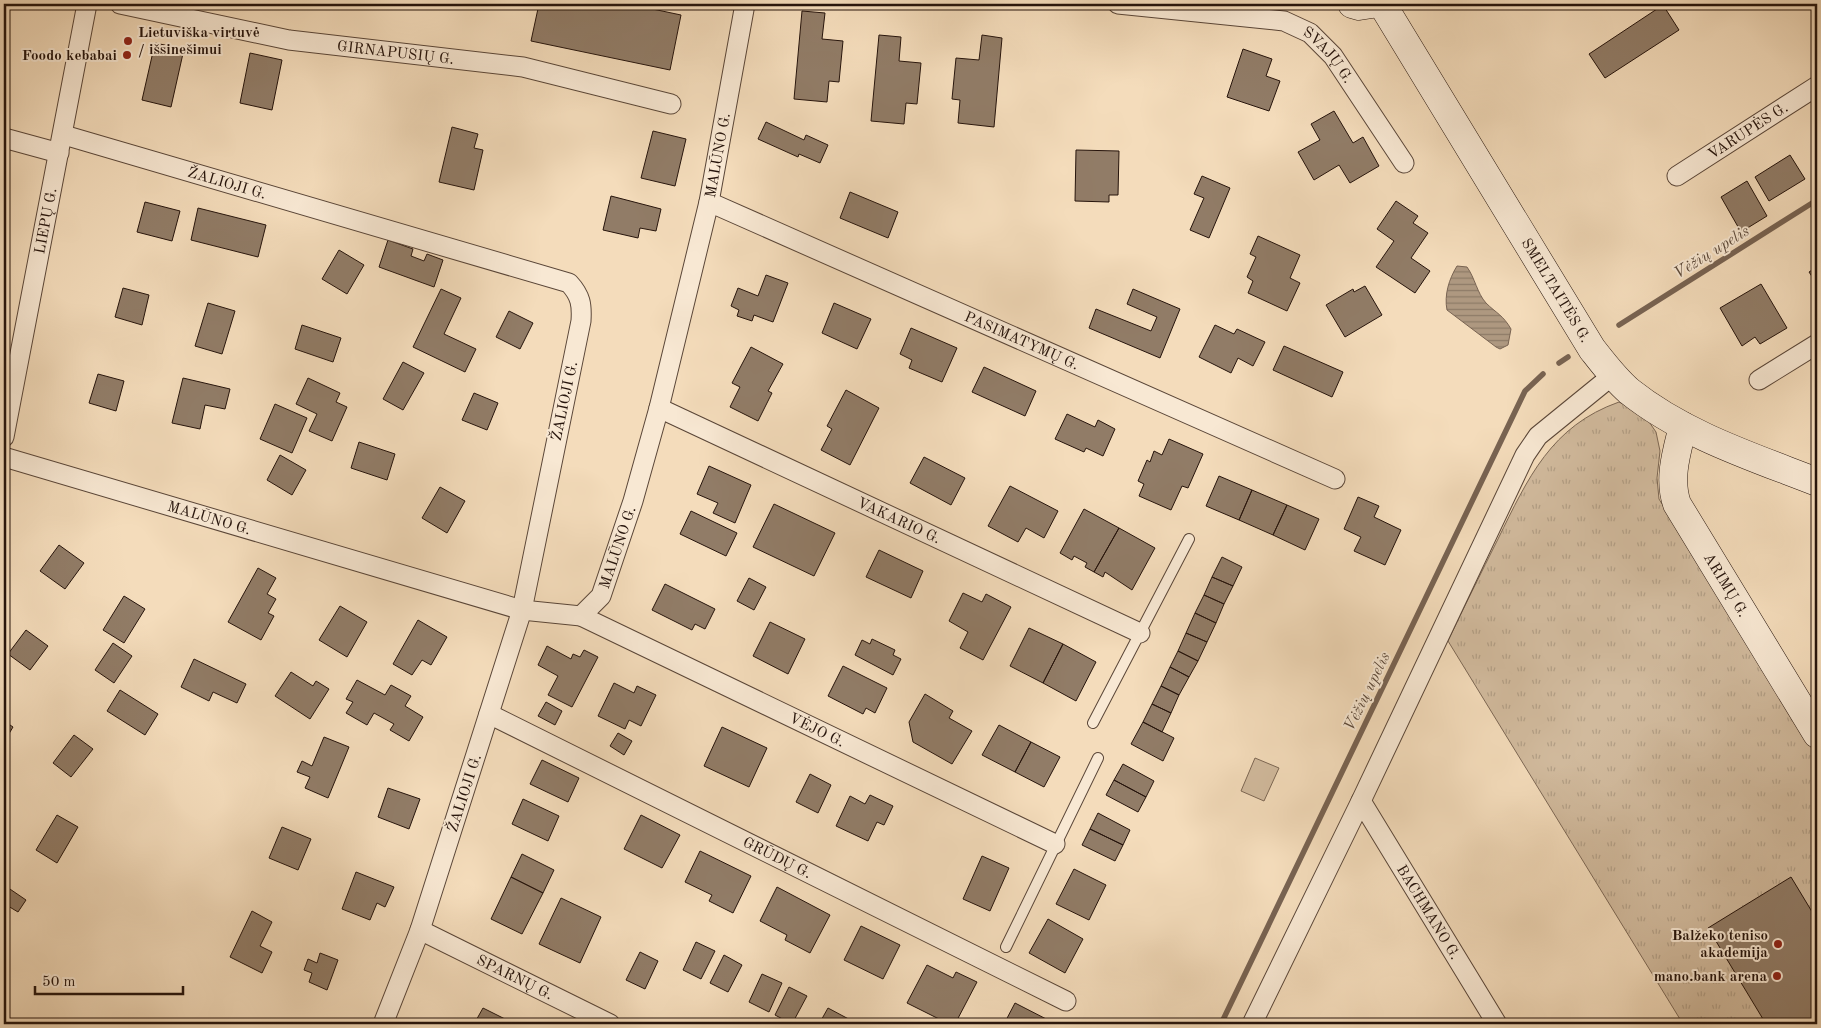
<svg xmlns="http://www.w3.org/2000/svg" width="1821" height="1028" font-family="'Old Standard TT',serif">
  <style>
    .grass { fill: url(#grass-tufts); stroke: #7c6754 }
    .garden { fill: #d1ba9d; stroke: #7c6754 }
    .water { fill: url(#water-rules); stroke: #786352 }
    .lines { fill: none; stroke-linecap: round; stroke-linejoin: round }
    .stream { stroke: #786352; stroke-width: 5.5 }
    .building { fill: #917c67; stroke: #26140c }
    .service-casing { stroke: #5a4638; stroke-width: 12 }
    .minor-casing { stroke: #5a4638; stroke-width: 21 }
    .secondary-casing { stroke: #26140c; stroke-width: 29 }
    .service { stroke: #f8e8d3; stroke-width: 10 }
    .minor { stroke: #f8e8d3; stroke-width: 19 }
    .secondary { stroke: #f8e8d3; stroke-width: 28 }
    .poi-dot { fill: #8f2418; stroke: #f8e8d3; stroke-width: 2 }
    .labels { text-anchor: middle; stroke-width: 4; stroke-linejoin: round; paint-order: stroke }
    .poi-label { font-size: 15px; font-weight: bold; fill: #26140c; stroke: #f8e8d3; text-anchor: end }
    .street-label { font-size: 15px; fill: #26140c; stroke: #f8e8d3 }
    .water-label { font-size: 16px; font-style: italic; fill: #5c493a; stroke: #f8e8d3 }
  </style>
  <defs>
    <pattern id="grass-tufts" width="24" height="20" patternUnits="userSpaceOnUse" patternTransform="scale(1.25)"><rect width="24" height="20" fill="#d1ba9d"/><path d="M3 7l-1-3M5 7V3M7 7l1-3M15 17l-1-3M17 17v-4M19 17l1-3" fill="none" stroke="#b39f86"/></pattern>
    <pattern id="water-rules" width="6" height="5" patternUnits="userSpaceOnUse" patternTransform="scale(1.25)"><rect width="6" height="5" fill="#ae9880"/><path d="M0 2.5h6" fill="none" stroke="#8d7b67"/></pattern>
  </defs>
  <rect width="100%" height="100%" fill="#f4dcbb"/>
  <filter id="stains"><feTurbulence type="fractalNoise" baseFrequency=".004" numOctaves="4"/><feColorMatrix values="0 0 0 0 .2 0 0 0 0 .09 0 0 0 0 .02 0 0 0 .5 -.17"/></filter>
  <radialGradient id="worn" r=".72"><stop offset=".6" stop-color="#630" stop-opacity="0"/><stop offset="1" stop-color="#630" stop-opacity=".3"/></radialGradient>
  <!-- grass -->
  <path class="grass" d="M1619,402L1645,416L1656,432L1660,451L1657,478L1659,499L1817,757V1024H1683L1448,641C1464,607 1481,573 1498,539C1528,478 1551,426 1619,402Z"/>
  <!-- garden -->
  <path class="garden" d="M1255,758L1279,768L1264,801L1241,791Z"/>
  <!-- water -->
  <path class="water" d="M1457,266L1467,267C1475,278 1477,293 1486,303C1496,313 1503,315 1511,329L1508,345L1500,349L1496,347L1447,310C1444,295 1449,279 1457,266Z"/>
  <g class="lines">
    <!-- stream -->
    <path class="stream" d="M1619,325L1817,200
      M1559,363L1568,357
      M1221,1024L1525,391L1543,374"/>
  </g>
  <!-- building -->
  <path class="building" d="M539,4H629L681,15L670,70L531,41Z
    M1663,5L1679,30L1605,78L1589,54Z
    M802,11L825,13L822,39L843,41L839,82L829,81L827,102L794,99Z
    M879,35L901,37L899,61L921,63L917,104L906,103L904,124L871,121Z
    M982,35L1002,38L994,127L958,123L960,100L952,99L956,58L979,60Z
    M155,43L184,49L171,107L142,100Z
    M1243,49L1272,59L1266,76L1280,81L1269,111L1227,97Z
    M250,53L282,60L272,110L240,103Z
    M1334,111L1353,143L1363,137L1379,166L1350,183L1339,165L1314,180L1298,152L1320,140L1311,124Z
    M766,122L804,140L806,135L828,145L820,163L799,154L798,157L758,139Z
    M452,127L478,134L474,148L483,150L474,190L439,182Z
    M653,131L686,139L675,186L641,178Z
    M1076,150L1119,151L1118,195H1109V202L1075,201Z
    M1790,155L1805,179L1769,201L1755,177Z
    M1202,176L1230,188L1209,238L1190,230L1204,198L1194,194Z
    M1747,181L1767,216L1741,232L1721,197Z
    M850,192L898,212L888,238L840,218Z
    M611,196L661,209L656,231L640,228L638,238L603,230Z
    M1396,201L1418,216L1413,223L1428,233L1411,258L1430,271L1415,293L1376,267L1394,241L1377,229Z
    M145,202L180,211L172,241L137,232Z
    M198,208L266,225L258,257L191,240Z
    M1258,236L1300,255L1290,278L1300,283L1287,311L1248,293L1253,281L1247,277L1256,257L1250,254Z
    M388,240L413,249L411,256L424,261L427,254L443,260L434,287L379,267Z
    M339,250L364,265L347,294L322,279Z
    M1817,267V284L1809,272Z
    M766,275L788,283L773,322L754,315L752,321L737,316L739,310L731,306L738,288L758,296Z
    M1761,284L1787,328L1760,344L1755,337L1742,346L1720,308Z
    M1365,286L1382,315L1345,337L1326,305L1353,289L1354,292Z
    M123,288L149,295L142,325L115,317Z
    M441,289L461,298L444,334L476,349L465,372L413,347Z
    M1133,289L1180,309L1160,358L1089,328L1096,309L1151,331L1157,317L1127,304Z
    M208,303L235,311L222,354L195,346Z
    M834,303L871,319L857,349L822,333Z
    M509,311L533,323L520,349L496,337Z
    M302,325L341,338L333,362L295,349Z
    M1215,325L1234,334L1237,329L1265,342L1253,366L1238,358L1231,373L1199,357Z
    M911,328L957,348L942,382L909,368L912,360L900,354Z
    M1284,346L1343,372L1332,397L1273,370Z
    M751,347L783,364L768,391L772,393L758,421L730,407L740,387L732,383Z
    M403,362L424,373L403,410L383,399Z
    M984,367L1036,391L1025,416L972,392Z
    M98,374L124,381L116,411L89,403Z
    M183,378L230,389L225,409L205,405L200,429L172,423Z
    M308,378L340,393L336,402L347,407L332,441L309,431L317,414L296,404Z
    M846,390L879,408L850,465L821,450L832,429L827,426Z
    M474,393L498,403L487,430L462,420Z
    M275,404L307,418L292,453L260,439Z
    M1067,414L1095,427L1098,420L1115,429L1103,456L1086,448L1084,452L1055,439Z
    M1169,439L1203,454L1188,488L1182,486L1171,510L1139,496L1144,484L1138,481L1147,460L1150,462L1154,451L1162,455Z
    M359,442L395,454L387,480L351,468Z
    M280,455L306,470L292,495L267,480Z
    M924,457L965,478L951,505L910,483Z
    M709,466L751,485L735,523L713,513L718,503L697,494Z
    M1219,476L1252,490L1239,520L1206,506Z
    M1010,486L1058,511L1044,538L1026,528L1018,542L988,526Z
    M440,487L465,501L447,533L422,518Z
    M1252,490L1287,505L1273,535L1239,520Z
    M1358,497L1379,506L1374,517L1401,530L1385,565L1354,551L1361,537L1344,529Z
    M774,504L835,533L814,576L753,547Z
    M1287,505L1319,519L1305,550L1273,535Z
    M1084,509L1119,528L1094,572L1085,567L1087,563L1074,556L1072,560L1060,553Z
    M691,511L737,533L726,556L680,534Z
    M1119,528L1155,548L1132,590L1105,572L1103,577L1094,572Z
    M59,545L84,563L65,589L40,571Z
    M879,550L923,571L911,598L866,577Z
    M1222,557L1242,567L1233,586L1212,577Z
    M258,568L276,578L267,594L276,599L268,613L274,616L261,640L228,622Z
    M1212,577L1233,586L1224,604L1204,595Z
    M749,578L766,587L754,610L737,601Z
    M665,584L715,609L705,629L695,624L692,630L652,610Z
    M963,593L982,602L986,594L1011,607L983,660L960,648L968,632L949,621Z
    M1204,595L1224,604L1216,623L1195,613Z
    M124,596L145,609L124,643L103,630Z
    M340,606L367,622L347,657L319,640Z
    M1195,613L1216,623L1207,642L1186,633Z
    M418,620L447,637L431,665L422,660L412,675L393,664Z
    M770,622L805,639L788,674L753,656Z
    M1029,628L1063,644L1043,683L1010,666Z
    M26,630L48,646L30,670L8,654Z
    M1186,633L1207,642L1198,661L1178,651Z
    M872,639L895,650L893,655L901,659L893,675L855,655L862,640L870,644Z
    M113,643L132,656L114,683L95,670Z
    M1063,644L1096,662L1076,701L1043,683Z
    M547,646L571,659L573,654L580,657L584,650L598,657L572,707L548,695L558,676L538,665Z
    M1178,651L1198,661L1189,677L1170,667Z
    M194,659L246,684L237,703L213,692L209,701L181,687Z
    M843,666L887,688L875,713L866,708L863,714L828,696Z
    M1170,667L1189,677L1179,695L1161,686Z
    M291,672L313,686L316,681L329,689L310,719L275,696Z
    M357,680L385,695L391,685L411,696L405,706L423,717L409,741L390,730L394,724L374,713L367,725L346,713L353,702L346,699Z
    M614,683L634,693L637,686L656,695L641,726L629,720L625,729L598,716Z
    M1161,686L1179,695L1171,713L1152,704Z
    M120,690L158,714L145,735L107,711Z
    M925,694L953,711L949,718L972,731L952,764L913,742L909,722Z
    M546,702L562,711L555,725L538,716Z
    M1152,704L1171,713L1162,732L1143,722Z
    M4,721L13,727L4,742Z
    M1143,722L1174,738L1163,761L1131,744Z
    M999,725L1031,742L1015,772L982,755Z
    M722,727L767,748L749,787L704,766Z
    M618,733L632,741L624,755L610,746Z
    M74,735L93,749L71,777L53,763Z
    M324,737L349,747L328,798L305,788L310,777L297,772L302,761L312,766Z
    M1031,742L1060,757L1044,787L1015,772Z
    M542,760L579,778L568,802L530,784Z
    M1123,764L1154,781L1146,797L1114,780Z
    M810,774L831,785L818,813L796,802Z
    M1114,780L1146,797L1138,812L1106,795Z
    M388,788L420,799L409,829L378,817Z
    M870,795L893,806L884,825L877,822L868,841L836,826L850,796L865,804Z
    M523,799L559,816L548,841L512,824Z
    M1098,813L1130,830L1123,845L1090,829Z
    M57,815L78,827L57,863L36,850Z
    M641,815L680,835L662,868L624,849Z
    M282,827L311,839L298,870L269,858Z
    M1090,829L1123,845L1115,861L1082,845Z
    M700,851L751,876L733,913L709,901L712,895L685,882Z
    M522,854L554,870L543,893L511,877Z
    M982,856L1009,868L990,911L963,899Z
    M1074,869L1106,885L1089,920L1056,904Z
    M356,872L394,887L385,907L377,903L370,920L342,909Z
    M511,877L543,893L522,934L491,919Z
    M1791,877L1817,920V1024H1766L1708,928Z
    M4,885L26,900L18,912L8,906L4,913Z
    M777,887L830,915L810,953L785,940L787,935L760,921Z
    M561,898L601,917L580,963L539,944Z
    M252,911L272,922L260,946L272,952L262,973L230,957Z
    M1048,919L1083,939L1065,973L1029,953Z
    M861,926L900,945L883,979L844,960Z
    M696,942L715,951L701,979L683,970Z
    M640,952L658,961L645,989L626,980Z
    M320,953L338,960L327,990L309,982L312,973L304,970L308,959L317,963Z
    M724,955L742,965L728,992L710,983Z
    M927,965L953,978L956,972L977,982L955,1024H949L907,1003Z
    M762,974L782,983L769,1012L749,1002Z
    M789,987L807,996L792,1024L775,1015Z
    M1015,1003L1054,1023V1024H1004Z
    M483,1008L515,1024H474Z
    M828,1008L858,1024H819Z"/>
  <g class="lines">
    <!-- service casing -->
    <g class="service-casing">
      <path id="service" d="M1093,723L1189,539
        M1006,947L1098,758"/>
    </g>
    <!-- minor casing -->
    <g class="minor-casing">
      <g id="minor">
        <path id="s1" d="M120,4L289,40L523,67L671,104"/>
        <path id="s2" d="M1118,4L1284,21L1310,33L1333,56L1404,163"/>
        <path id="s3" d="M64,135L569,283C581,296 582,305 581,321L522,610L420,930L383,1024"/>
        <path d="M4,138L59,153"/>
        <path id="s4" d="M1677,176L1817,86"/>
        <path id="s5" d="M709,202L1335,479"/>
        <path d="M1759,380L1817,344"/>
        <path id="s6" d="M659,408L1140,633"/>
        <path id="s7" d="M4,437L87,4"/>
        <path id="s8" d="M4,457L522,610L581,616L601,596L633,501L659,408L709,202L745,4"/>
        <path id="s9" d="M581,616L1055,844"/>
        <path id="s10" d="M489,714L1066,1001"/>
        <path id="s11" d="M1361,801L1497,1024"/>
        <path id="s12" d="M420,930L610,1024"/>
        <path d="M1252,1024L1361,801L1525,455L1538,436L1613,375"/>
      </g>
    </g>
    <!-- secondary casing -->
    <g class="secondary-casing">
      <g id="secondary">
        <path d="M1352,4L1359,6L1372,4"/>
        <path id="s13" d="M1382,4L1592,349C1603,363 1615,379 1629,391C1684,435 1753,457 1817,482"/>
        <path id="s14" d="M1683,426C1677,451 1668,478 1677,504L1817,734"/>
      </g>
    </g>
    <!-- service -->
    <use href="#service" class="service"/>
    <!-- minor -->
    <use href="#minor" class="minor"/>
    <!-- secondary -->
    <use href="#secondary" class="secondary"/>
  </g>
  <!-- markers -->
  <g class="poi-dot">
    <circle cx="128" cy="41" r="5"/>
    <circle cx="127" cy="55" r="5"/>
    <circle cx="1778" cy="944" r="5"/>
    <circle cx="1777" cy="976" r="5"/>
  </g>
  <g class="labels">
    <!-- poi labels -->
    <g class="poi-label">
      <text x="138" y="37" text-anchor="start">Lietuviška virtuvė<tspan x="138" dy="17">/ išsinešimui</tspan></text>
      <text x="117" y="60">Foodo kebabai</text>
      <text x="1768" y="940">Balžeko teniso<tspan x="1768" dy="17">akademija</tspan></text>
      <text x="1767" y="981">mano.bank arena</text>
    </g>
    <!-- street labels -->
    <g class="street-label">
      <text dy="5" stroke="none"><textPath href="#s1" startOffset="280">GIRNAPUSIŲ G.</textPath></text>
      <text dy="5" stroke="none"><textPath href="#s2" startOffset="224">SVAJŲ G.</textPath></text>
      <text dy="5" stroke="none"><textPath href="#s4" startOffset="84">VARUPĖS G.</textPath></text>
      <text dy="5" stroke="none"><textPath href="#s8" startOffset="1084">MALŪNO G.</textPath></text>
      <text dy="5" stroke="none"><textPath href="#s3" startOffset="170">ŽALIOJI G.</textPath></text>
      <text dy="5" stroke="none"><textPath href="#s7" startOffset="220">LIEPŲ G.</textPath></text>
      <text dy="5" stroke="none"><textPath href="#s13" startOffset="335">SMELTAITĖS G.</textPath></text>
      <text dy="5" stroke="none"><textPath href="#s5" startOffset="342">PASIMATYMŲ G.</textPath></text>
      <text transform="translate(564 401) rotate(-78)" y="5">ŽALIOJI G.</text>
      <text dy="5" stroke="none"><textPath href="#s8" startOffset="214">MALŪNO G.</textPath></text>
      <text dy="5" stroke="none"><textPath href="#s6" startOffset="265">VAKARIO G.</textPath></text>
      <text dy="5" stroke="none"><textPath href="#s8" startOffset="679">MALŪNO G.</textPath></text>
      <text dy="5" stroke="none"><textPath href="#s14" startOffset="174">ARIMŲ G.</textPath></text>
      <text dy="5" stroke="none"><textPath href="#s9" startOffset="262">VĖJO G.</textPath></text>
      <text transform="translate(464 793) rotate(-72)" y="5">ŽALIOJI G.</text>
      <text dy="5" stroke="none"><textPath href="#s10" startOffset="322">GRŪDŲ G.</textPath></text>
      <text dy="5" stroke="none"><textPath href="#s11" startOffset="130">BACHMANO G.</textPath></text>
      <text dy="5" stroke="none"><textPath href="#s12" startOffset="106">SPARNŲ G.</textPath></text>
    </g>
    <!-- water labels -->
    <g class="water-label">
      <text transform="translate(1711 251) rotate(-32)" y="6">Vėžių upelis</text>
      <text transform="translate(1366 691) rotate(-64)" y="6">Vėžių upelis</text>
    </g>
  </g>
  <!-- margin -->
  <rect width="1821" height="1028" fill="none" stroke="#f4dcbb" stroke-width="20"/>
  <rect x="5" y="5" width="1811" height="1018" fill="none" stroke="#26140c" stroke-width="2.5"/>
  <rect x="10" y="10" width="1801" height="1008" fill="none" stroke="#26140c"/>
  <!-- scale -->
  <path d="M35 986v8h148v-8" fill="none" stroke="#26140c" stroke-width="2.5"/>
  <text x="42" y="986" font-size="15" fill="#26140c" stroke="#f8e8d3" stroke-width="4" paint-order="stroke">50 m</text>
  <rect width="100%" height="100%" filter="url(#stains)"/>
  <rect width="100%" height="100%" fill="url(#worn)"/>
</svg>
